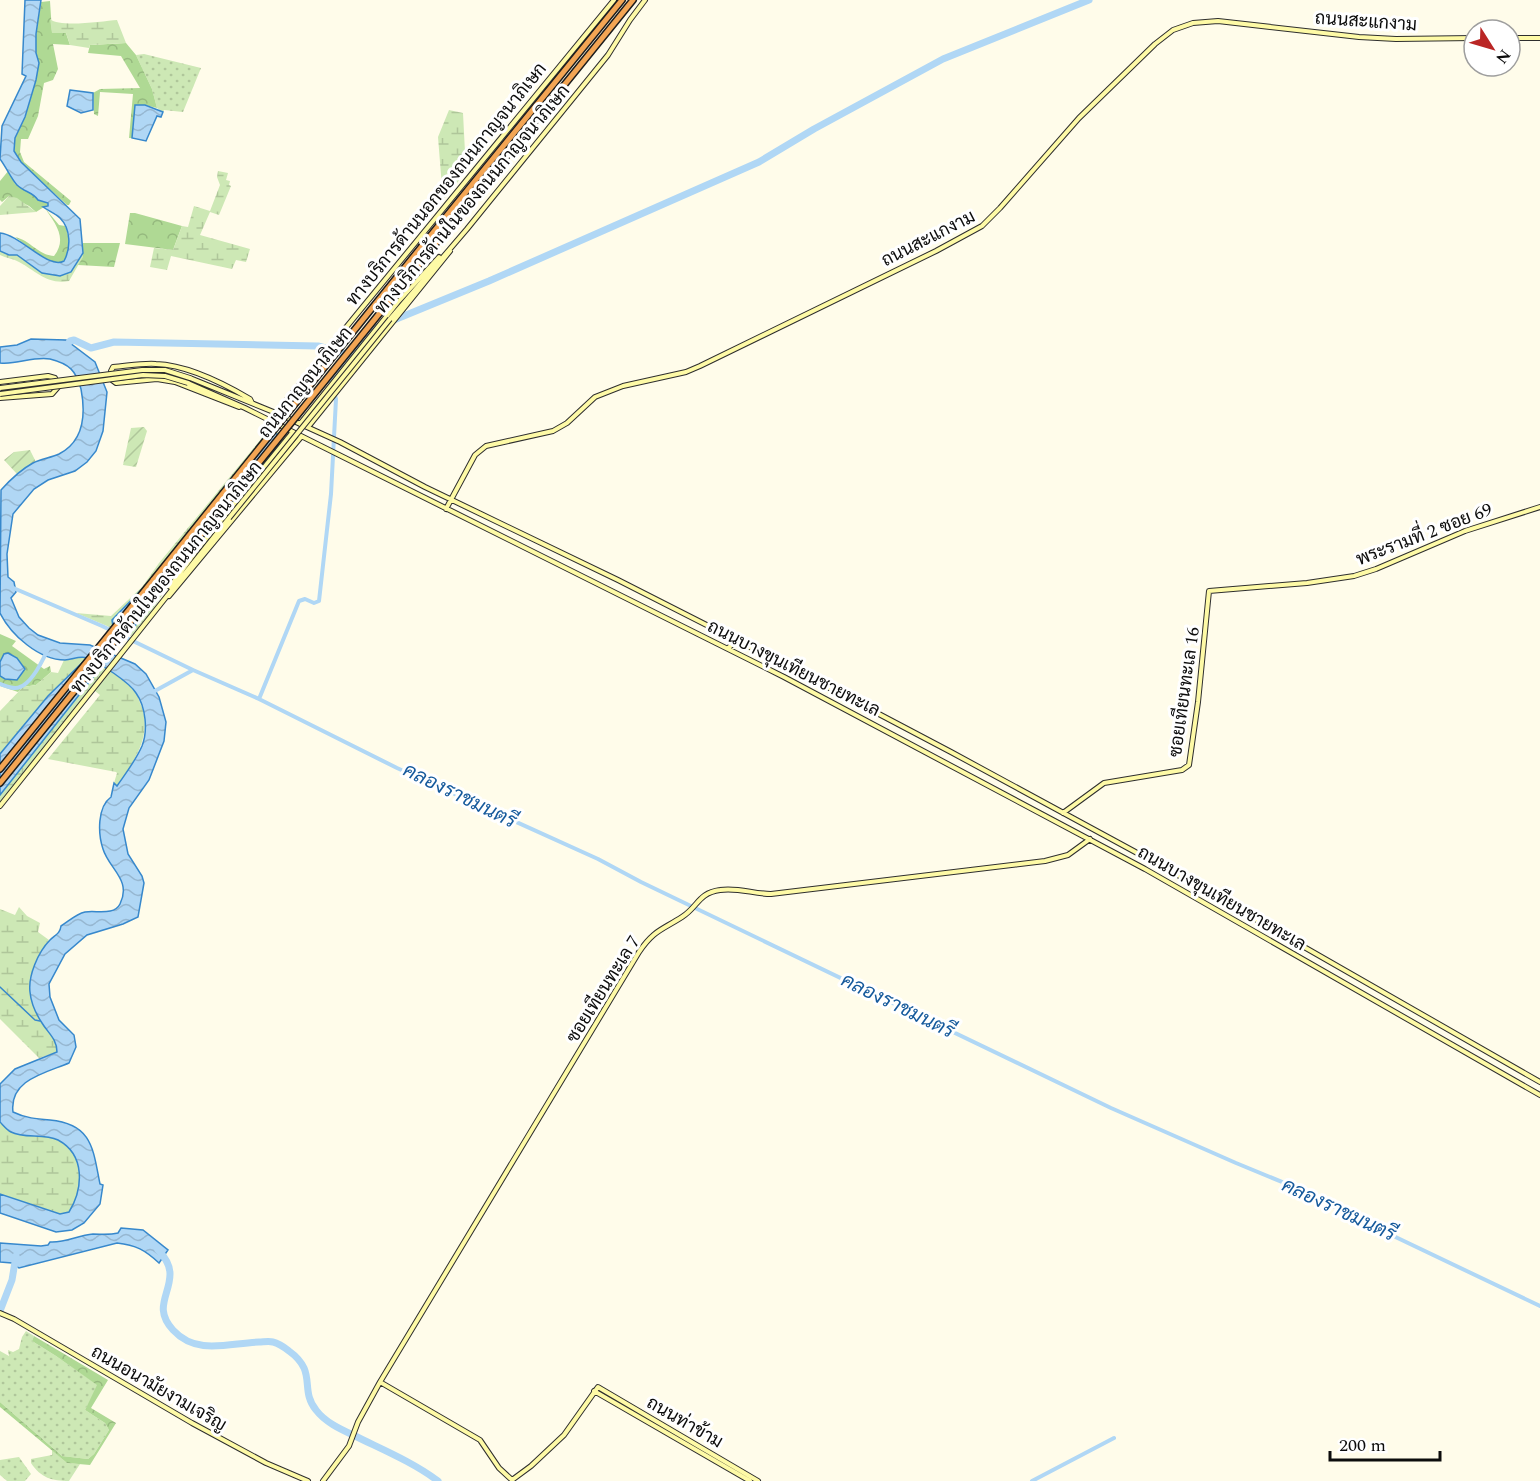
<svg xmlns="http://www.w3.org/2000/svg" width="1540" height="1481" font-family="Spectral,Sarabun,serif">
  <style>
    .grass { fill: url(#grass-dots) }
    .forest { fill: url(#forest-crowns) }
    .wetland { fill: url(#wetland-marsh) }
    .garden { fill: url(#garden-furrows) }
    .water { fill: url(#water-waves); stroke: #3788cc; stroke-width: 1.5 }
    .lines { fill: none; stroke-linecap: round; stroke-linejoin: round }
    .stream { stroke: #3788cc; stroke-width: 1.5 }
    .canal { stroke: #b0d7f5; stroke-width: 4 }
    .river { stroke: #b0d7f5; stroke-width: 7 }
    .secondary-casing { stroke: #2e2e2e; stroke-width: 6 }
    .highway-casing { stroke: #1d1d1d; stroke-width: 8 }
    .secondary { stroke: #fefaa6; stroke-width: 4 }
    .highway { stroke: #f3a554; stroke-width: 5 }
    .secondary-bridge-casing { stroke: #2e2e2e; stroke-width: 6; stroke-linecap: butt }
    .highway-bridge-casing { stroke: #1d1d1d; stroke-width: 8; stroke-linecap: butt }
    .secondary-bridge { stroke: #fefaa6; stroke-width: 4 }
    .highway-bridge { stroke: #f3a554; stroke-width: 5 }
    .labels { text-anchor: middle; stroke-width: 6; stroke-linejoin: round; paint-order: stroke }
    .street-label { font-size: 18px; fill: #0c0c0c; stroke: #fff }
    .water-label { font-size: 20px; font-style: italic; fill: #165a9c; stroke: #fff }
  </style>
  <defs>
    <pattern id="grass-dots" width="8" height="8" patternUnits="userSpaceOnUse" patternTransform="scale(1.5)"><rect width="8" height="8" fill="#cde8b5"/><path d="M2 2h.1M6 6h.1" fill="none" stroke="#afc69a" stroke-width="1.8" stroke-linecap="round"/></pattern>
    <pattern id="forest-crowns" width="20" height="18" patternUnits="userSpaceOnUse" patternTransform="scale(1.5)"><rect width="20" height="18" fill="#afd994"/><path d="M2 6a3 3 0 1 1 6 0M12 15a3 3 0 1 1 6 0" fill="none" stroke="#95b97e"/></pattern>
    <pattern id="wetland-marsh" width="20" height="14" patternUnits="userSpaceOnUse" patternTransform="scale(1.5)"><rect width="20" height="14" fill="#cde8b5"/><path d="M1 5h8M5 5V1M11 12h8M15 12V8" fill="none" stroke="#afc69a"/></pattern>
    <pattern id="garden-furrows" width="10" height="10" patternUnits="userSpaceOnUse" patternTransform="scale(1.5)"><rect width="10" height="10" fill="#cde8b5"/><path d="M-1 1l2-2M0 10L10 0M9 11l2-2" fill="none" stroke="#afc69a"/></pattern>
    <pattern id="water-waves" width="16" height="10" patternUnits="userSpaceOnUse" patternTransform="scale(1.5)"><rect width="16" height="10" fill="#b0d7f5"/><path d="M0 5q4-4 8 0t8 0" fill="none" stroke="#96b7d1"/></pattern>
  </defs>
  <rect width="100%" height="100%" fill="#fffcea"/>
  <!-- grass -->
  <path class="grass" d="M144,54L201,68L183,112L164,110L163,112L157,108L152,89L136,55Z
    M26,1331L34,1336L32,1341L56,1356L98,1385L85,1410L105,1423L109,1430L94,1454L88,1459L62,1456L0,1402V1351L9,1356L8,1350L13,1352L19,1349L22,1337Z
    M52,1450L67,1463L80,1464L69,1481C52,1481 41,1478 31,1463V1459L52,1455Z
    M19,1457L31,1474L25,1481H7L0,1475V1460Z"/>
  <!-- forest -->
  <path class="forest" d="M50,1L52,32L66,33L70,45L53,44L58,69L53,80L44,83L38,116L28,139H21L20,152L24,162L71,201L69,205H67L20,162L14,151L15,138L25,117L36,80L39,63L36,53V34L41,2Z
    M126,43L136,55L152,89L157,108L145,105L133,128L132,138H129L133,94L100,92L98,116L94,114L93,93L100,89L140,88L121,56L88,53L90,45Z
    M9,170L15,184L49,203L48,206L44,207L59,225L65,226C70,236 71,257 60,264L47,261L15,237C30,240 38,255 54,256C68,238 55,223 44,207L36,212L29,206L9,196L2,202L0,200V181Z
    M130,213H135L182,226L173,250L125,244Z
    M83,243H120L114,267L78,265Z
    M0,634L16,641L12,646L44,669L50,666L51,672L36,685L23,687L18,692L0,686V676L5,679L4,655L0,662Z
    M34,1336L108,1380L91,1408L116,1423L90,1465L67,1463L0,1407V1402L62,1456L88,1459L94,1454L109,1430L105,1423L85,1410L97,1385L56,1356L32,1341Z"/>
  <!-- wetland -->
  <path class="wetland" d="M50,19C60,28 103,21 117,20L126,43L90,45L89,48L70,45L66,33H52Z
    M449,110L463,113L466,172L443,200L438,137Z
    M218,171L228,173L226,180L230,181L229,185L231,186L219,215L210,212L200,235L250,249L246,262L236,260L232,269L171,256L167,270L150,267L154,248L173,250L182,226L188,227L194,206L210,211L220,185L217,177Z
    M9,196L17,198L36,212L0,215V206Z
    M0,251C7,254 14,253 19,256C37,265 38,273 60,276L77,263L83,253V257L69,281C47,285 36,271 19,262C14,259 6,258 0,255Z
    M270,428L286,437L284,441L174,577L151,612L131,636L76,613L111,616L142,587L159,563Z
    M85,657C101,666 123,676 135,692C138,695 139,701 141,705C153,736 134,761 117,786L114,783L117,773L116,772L48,759L100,695L95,691L90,690L0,803V711L23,687L36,685L51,672L58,673L64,660Z
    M19,907L27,916L40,923L38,932L49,940C29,965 24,996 42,1023C48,1033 57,1039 57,1052L39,1058L0,1019V909L15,915Z
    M0,1122C3,1125 7,1130 11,1132C24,1139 44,1133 58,1140C86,1155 83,1189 70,1212L61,1214L0,1194Z"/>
  <!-- garden -->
  <path class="garden" d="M144,427L147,431L136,467L123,465L131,428Z
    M30,450L36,462L17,474L4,460L14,452Z"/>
  <!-- water -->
  <path class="water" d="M25,0H41L36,34V53L39,63L36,80L25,117L15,138L14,151L21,162L80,219L83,253L71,272L60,276L42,273L17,255H9L0,251V233C21,235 48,270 64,261C71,248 71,229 60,218C56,214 49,211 43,207L48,206V203L38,200C33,192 24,192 17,185C12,180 6,167 0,159L2,126L26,76L22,74Z
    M70,90L93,93V110L81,113L67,106Z
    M135,105H145L163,112L161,117L157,116L146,141L132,138Z
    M31,339L66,340L95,362L107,392L103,431L96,451L87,462L75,471L48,480L34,489L13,514L7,554L8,577L14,582L16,592L11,598L19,617L29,628L38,635L60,643L90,645L135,664L146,674L159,697L166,722L164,741L149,780L129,808L123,829L128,854L142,876L144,883L138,917L123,924L87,935L65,954L49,984L50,997L59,1020L74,1035L76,1047L69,1063C45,1073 9,1080 13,1112C25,1118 37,1119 50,1120C93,1124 93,1150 100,1184L103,1185L100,1204L84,1223L72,1230L56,1232L0,1213V1194L60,1214L69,1212C83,1189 86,1155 58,1140C44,1133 24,1139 11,1132C7,1130 3,1125 0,1122V1084L15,1069L57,1052C57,1039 48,1033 42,1023C36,1014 31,1003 30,992C28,976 38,952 50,940C55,935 60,934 61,926C69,921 76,914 85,912C96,910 114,916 120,904C132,880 109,869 103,849C98,834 97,807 111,797L114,783L117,786C126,773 136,760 142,746C148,731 146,707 136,693C129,682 100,663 87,658C80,655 72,660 65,660C39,660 11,635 0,613L1,490C10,480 20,470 33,463C41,459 50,458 59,454C84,441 86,415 81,389C76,371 70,364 50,359C33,356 17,365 0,363V347L17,345Z
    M268,433H275L282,438L279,444L164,584L156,600L131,631L113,626L112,620L145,586Z
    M8,653L17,658L25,669L17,680L5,679L0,676V662L4,654Z
    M85,660L92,663L98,671L0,795V754L48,696Z
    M121,1228L143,1230L168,1250L159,1263C145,1250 136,1245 117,1243L19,1268L12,1263L0,1262V1243L41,1246L48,1245L50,1242C66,1243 78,1235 93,1234C102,1234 109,1235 118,1233Z"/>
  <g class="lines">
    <!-- stream -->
    <path class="stream" d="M0,987L35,1020L40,1021"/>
    <!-- canal -->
    <path class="canal" d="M332,386L330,382L351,355
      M11,587L102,626L193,670
      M0,684C6,686 14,690 20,687C31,683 42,662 47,651
      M153,692L193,670L259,699L299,601L305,599L314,603L319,601L331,494L336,399L334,393
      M259,699L397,768L598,859L641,882L1111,1108L1236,1163L1304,1191L1362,1221L1540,1306
      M1032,1481L1114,1438"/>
    <!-- river -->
    <path class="river" d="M64,349L70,341L74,340L91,348L114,342L318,346L351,355L372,329L489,281L759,162L814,129L943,59L1089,0
      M158,1250C164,1256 170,1264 170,1274C170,1295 153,1308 173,1330C197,1356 229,1343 259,1342C263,1342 269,1341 273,1342C278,1343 284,1347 289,1351C318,1372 299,1389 316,1410C325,1422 340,1429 353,1435C381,1449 413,1462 438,1481
      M0,1311L12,1280L16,1256"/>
    <!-- secondary casing -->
    <g class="secondary-casing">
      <path id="secondary" d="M1510,38H1540
        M390,319L467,229L608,55L630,20L645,0
        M190,378L276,413L340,442L425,487L618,580L803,674L951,752L1187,880L1540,1082
        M0,382L48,376L55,378L59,386L52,394L0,398
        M188,383L245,408L784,677L1145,869L1540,1095
        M239,407L175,382L157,379L116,383L112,380L111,371L113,367C127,366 142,363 156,364C188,365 223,383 250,399L252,403
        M276,413L614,0
        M300,424L398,302L439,257
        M308,427L450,251
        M446,509L475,455L486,446L553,431L567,423L595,397L623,386L686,372L700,366L936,251L982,226L1000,208L1079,118L1155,44L1173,30L1193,23L1218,21L1359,37L1396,39L1474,38
        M170,587L196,551L292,433
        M169,596L301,437
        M728,648L733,644V638
        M0,806L229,518
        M1063,813L1104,783L1182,770L1189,765L1198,702L1209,591L1307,583L1354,576L1376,569L1465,531L1540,507
        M0,1313L14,1319L192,1423L266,1463L308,1481
        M380,1382L480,1440L499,1468L512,1480L531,1466L564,1435L598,1387L758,1481
        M594,1391L750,1481
        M323,1481L349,1446L358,1422L380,1382L639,952C654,930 662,930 682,917C698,907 698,893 720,890C737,887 754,894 771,894L1045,861L1068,855L1090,839"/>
    </g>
    <!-- highway casing -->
    <g class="highway-casing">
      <path id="highway" d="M422,246L622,0
        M429,252L633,0
        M0,769L154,579
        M0,783L161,584"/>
    </g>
    <!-- secondary -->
    <use href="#secondary" class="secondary"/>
    <!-- highway -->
    <use href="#highway" class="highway"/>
    <!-- secondary-bridge casing -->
    <g class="secondary-bridge-casing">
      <path id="secondary-bridge" d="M0,388L142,370H165L190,378
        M0,394L143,375L165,376L188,383
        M229,518L390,319"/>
    </g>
    <!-- highway-bridge casing -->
    <g class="highway-bridge-casing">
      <path id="highway-bridge" d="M154,579L422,246
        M161,584L429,252"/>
    </g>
    <!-- secondary-bridge -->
    <use href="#secondary-bridge" class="secondary-bridge"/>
    <!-- highway-bridge -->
    <use href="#highway-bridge" class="highway-bridge"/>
  </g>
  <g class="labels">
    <!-- street labels -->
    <g class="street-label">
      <text transform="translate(1366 21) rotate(4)" y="6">ถนนสะแกงาม</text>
      <text transform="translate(446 184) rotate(-51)" y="6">ทางบริการด้านนอกของถนนกาญจนาภิเษก</text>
      <text transform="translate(472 199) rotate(-50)" y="6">ทางบริการด้านในของถนนกาญจนาภิเษก</text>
      <text transform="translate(928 238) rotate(-27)" y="6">ถนนสะแกงาม</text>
      <text transform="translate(305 382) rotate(-51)" y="6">ถนนกาญจนาภิเษก</text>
      <text transform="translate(1424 534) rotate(-21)" y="6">พระรามที่ 2 ซอย 69</text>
      <text transform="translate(166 577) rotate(-51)" y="6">ทางบริการด้านในของถนนกาญจนาภิเษก</text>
      <text transform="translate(794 668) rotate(27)" y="6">ถนนบางขุนเทียนชายทะเล</text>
      <text transform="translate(1184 692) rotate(-82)" y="6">ซอยเทียนทะเล 16</text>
      <text transform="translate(1222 898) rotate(30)" y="6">ถนนบางขุนเทียนชายทะเล</text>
      <text transform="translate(603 989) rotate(-58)" y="6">ซอยเทียนทะเล 7</text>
      <text transform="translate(159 1388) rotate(30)" y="6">ถนนอนามัยงามเจริญ</text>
      <text transform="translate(685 1422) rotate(30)" y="6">ถนนท่าข้าม</text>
    </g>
    <!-- water labels -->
    <g class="water-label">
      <text transform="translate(460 795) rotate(26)" y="7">คลองราชมนตรี</text>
      <text transform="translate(898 1005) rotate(26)" y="7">คลองราชมนตรี</text>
      <text transform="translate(1339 1209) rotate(25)" y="7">คลองราชมนตรี</text>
    </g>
  </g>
  <!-- north arrow -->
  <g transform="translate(1492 48) rotate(127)"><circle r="28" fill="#ffffff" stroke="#9e9e9e" stroke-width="1.5"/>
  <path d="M0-4.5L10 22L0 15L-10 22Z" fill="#ba2625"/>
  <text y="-9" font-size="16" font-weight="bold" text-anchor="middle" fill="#0c0c0c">N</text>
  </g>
  <!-- scale -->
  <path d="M1330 1451v9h110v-9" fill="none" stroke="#0c0c0c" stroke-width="3"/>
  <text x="1339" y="1451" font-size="18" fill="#0c0c0c" stroke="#ffffff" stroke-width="4.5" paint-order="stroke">200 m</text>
</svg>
